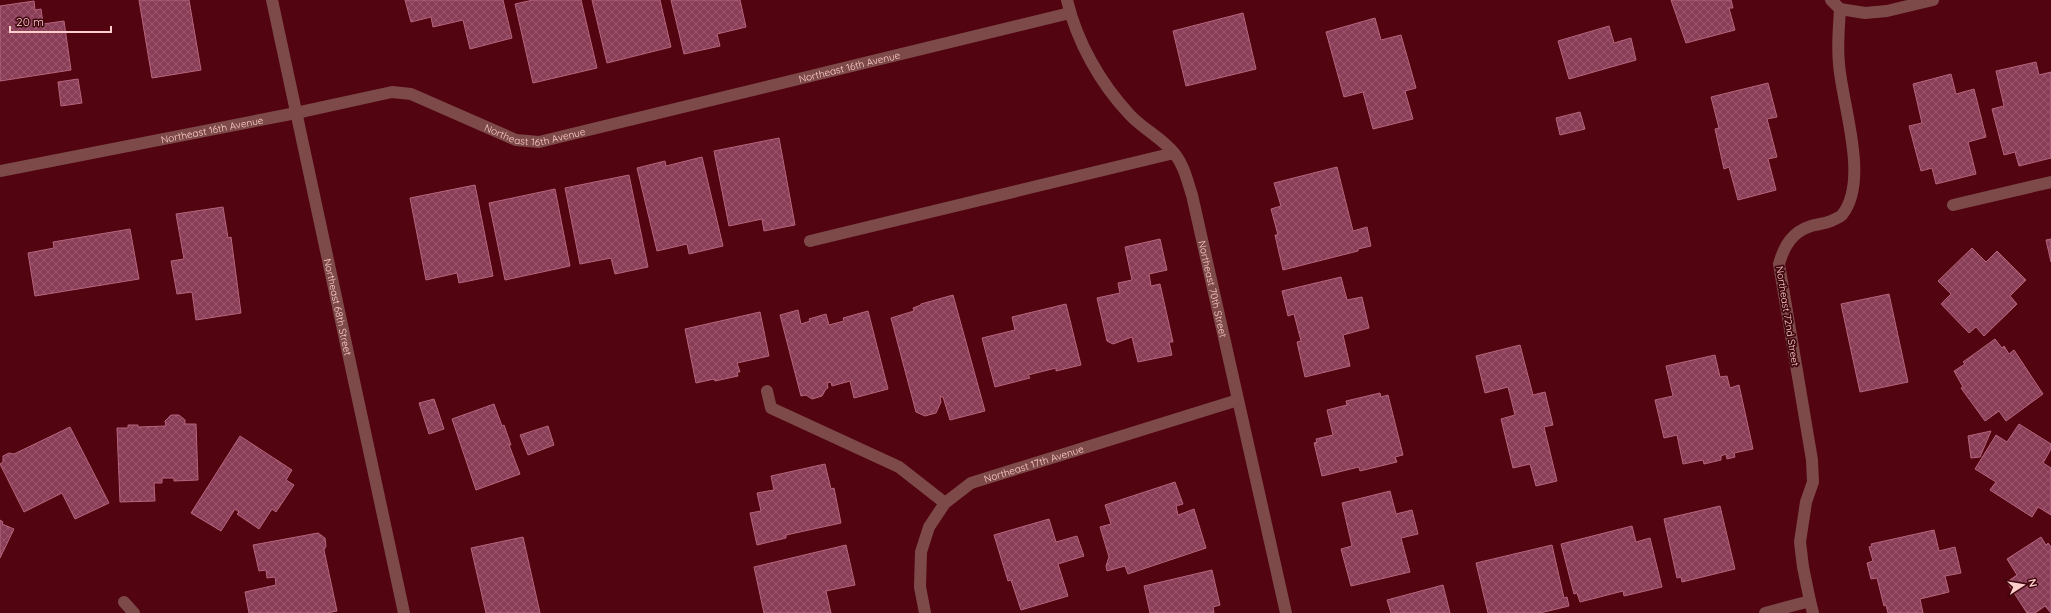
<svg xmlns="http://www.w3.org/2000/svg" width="2051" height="613" font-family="Quicksand,sans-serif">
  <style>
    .building { fill: url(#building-cross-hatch); stroke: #b6657e }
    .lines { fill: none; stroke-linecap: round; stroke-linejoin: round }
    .minor { stroke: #7d4a49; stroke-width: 12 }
    .labels { text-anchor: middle; stroke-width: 3.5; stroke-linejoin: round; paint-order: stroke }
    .street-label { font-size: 10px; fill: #fdcecc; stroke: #3f060d }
  </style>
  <defs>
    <pattern id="building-cross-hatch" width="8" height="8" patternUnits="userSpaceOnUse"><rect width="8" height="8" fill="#893d56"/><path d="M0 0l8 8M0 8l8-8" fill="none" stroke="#9b586d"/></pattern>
  </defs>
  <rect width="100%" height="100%" fill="#520410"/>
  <!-- building -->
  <path class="building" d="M139,0H189L201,70L152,78Z
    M405,0H503L512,38L470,49L463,20L433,27L431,17L411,22Z
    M533,0H581L597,68L533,83L515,4Z
    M592,0H660L671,47L607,63Z
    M671,0H740L746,27L717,34L720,46L684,54Z
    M1671,0H1731L1733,8H1729L1735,30L1686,43Z
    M34,1L35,10L41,9L43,24L64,21L71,70L0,81V6Z
    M1243,13L1256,69L1186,86L1173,31Z
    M1375,18L1381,40L1401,35L1416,88L1405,91L1413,119L1373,129L1363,92L1344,97L1326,32Z
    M1609,26L1614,43L1631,38L1636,60L1569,79L1558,41Z
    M2036,62L2039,75L2051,72V158L2019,166L2015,152L2004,155L1992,109L2004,106L1996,71Z
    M1951,74L1956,94L1974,89L1986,137L1968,142L1976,174L1936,184L1932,168L1921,171L1909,126L1922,123L1913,84Z
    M78,79L82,103L61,106L58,82Z
    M1768,83L1777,117L1767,119L1777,157L1768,159L1776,190L1738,200L1729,167L1724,169L1715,129L1719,128L1711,97Z
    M1580,112L1585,129L1560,135L1556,118Z
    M779,138L795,225L764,231L762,219L729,226L714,151Z
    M702,157L723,246L689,254L687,244L657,251L637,168L665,161L666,166Z
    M1337,167L1353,231L1367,227L1371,246L1358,249V251L1283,270L1275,235H1278L1271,209L1281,206L1274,183Z
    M629,175L648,267L615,274L611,258L580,264L565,188Z
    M475,185L493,276L459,283L457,273L426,280L410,198Z
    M555,189L570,266L505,280L489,203Z
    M223,207L228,238L231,237L241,313L196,320L192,292L177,294L171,261L184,259L176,214Z
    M130,229L139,279L35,296L28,253L54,248L53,242Z
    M1160,239L1167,270L1149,274L1151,286L1160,284L1173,342H1169L1172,355L1138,362L1132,337L1113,344L1107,341L1097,298L1120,293L1118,283L1132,280L1125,247Z
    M2051,239V262L2046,240Z
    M1972,248L1986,262L1997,251L2026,280L2010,296L2017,304L1984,336L1976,327L1969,333L1941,304L1951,294L1938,281Z
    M1341,277L1347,300L1362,297L1369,328L1343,335L1350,366L1305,377L1297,342L1301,341L1294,314L1288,316L1282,291Z
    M1889,294L1908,382L1860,392L1841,304Z
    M953,295L985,411L950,420L943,397H940L941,402L936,413L925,416L916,412L891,318L914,311L913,308L921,305V304Z
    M1066,304L1081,365L1056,371V368L1028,375L1030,378L995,387L982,338L1015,330L1012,317Z
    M798,310L801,324L810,321L809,319L826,314L829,325L844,321L843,318L868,311L888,389L854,398L850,381L832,386L831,382L827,383L828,388L826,389L822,396L812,399L806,395L801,396L780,315Z
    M760,312L769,356L737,363L740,372H737L738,376L715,381L714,379L696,383L685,329Z
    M1995,339L2002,348L2004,346L2009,354L2014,350L2043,394L2006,421L1999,411L1985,421L1961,388L1963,387L1954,371L1965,364L1963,362Z
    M1520,345L1533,395L1545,392L1553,425L1544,427L1557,481L1536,486L1530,464L1513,468L1501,419L1515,415L1508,387L1485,393L1476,356Z
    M1715,355L1720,377L1727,376L1730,388L1739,385L1753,449L1734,453L1735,457L1727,459L1726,454L1721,456V460L1704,464L1703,460L1683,464L1677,435L1664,438L1655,400L1673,396L1666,366Z
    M1380,393L1381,397L1388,395L1403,455L1395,457L1397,462L1360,471L1359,467L1322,476L1314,443L1317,442L1316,439L1333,435L1327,410L1347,405L1346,401Z
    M434,399L444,429L429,434L419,403Z
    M494,404L502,426L504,425L511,445H509L520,474L476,490L452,419Z
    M171,415H179L185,420V424H196L198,480L174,481V478H162V483H154L155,501L120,502L117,428H128V425H138V427L166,426L165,421Z
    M2019,424L2051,444V449L2043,463L2051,468V515L2038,507L2032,517L1990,490L1996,482L1975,469L1996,435L2007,442Z
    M548,426L554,445L528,455L520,435Z
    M70,427L109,503L75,519L62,493L24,512L0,464L3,462V456L9,453L14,454Z
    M1991,431L1980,457L1971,458L1968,436Z
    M240,436L292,470L286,480L294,485L276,512L272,509L259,529L237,514L239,512L235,509L221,531L191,513Z
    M825,464L831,489L834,488L841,523L786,535V538L757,545L750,513L761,511L757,493L774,490L771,476Z
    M1175,482L1183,504L1176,506L1178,515L1194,509L1206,548L1128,574L1125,566L1107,571L1106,566L1109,557L1100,527L1111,524L1105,505Z
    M1390,491L1396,514L1412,510L1418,534L1401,538L1410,572L1351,586L1341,549L1352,546L1342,503Z
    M1720,506L1735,569L1682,582L1681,577L1677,578L1664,519Z
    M1049,519L1056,542L1077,536L1084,556L1058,564L1068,596L1021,610L1011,580L1008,581L994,535Z
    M0,520L3,522L2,524L14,529L0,558Z
    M1632,526L1636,542L1650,538L1662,587L1624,596L1623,591L1580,602L1577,593L1574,594L1561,544Z
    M1934,530L1939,551L1955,547L1961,573L1945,576L1949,592L1920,599L1923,613H1888L1886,605L1884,606L1877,578L1871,579L1867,563L1873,561L1869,547L1872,546L1871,544Z
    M318,533L325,538L326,546L324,550L337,611L327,613H249L245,592L276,585L275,577L267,578L266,570L259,571L253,545Z
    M523,537L540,613H486L471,548Z
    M2041,537L2046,545L2048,543L2051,547V613L2045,606L2035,613H2027L2007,582L2017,575L2007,559Z
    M846,545L855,585L826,591L831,613H764L754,567Z
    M1552,545L1564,598L1567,597L1569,606L1540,613H1488L1476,563Z
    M1212,570L1220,605L1213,607L1214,613H1150L1144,586Z
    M1443,585L1450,613H1391L1387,600Z"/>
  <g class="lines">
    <!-- minor -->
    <g class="minor">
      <path id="s1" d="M272,0L404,613"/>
      <path id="s2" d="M1067,0C1077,42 1100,83 1130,115C1143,129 1162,138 1174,153C1184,165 1187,180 1192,195L1286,613"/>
      <path d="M1840,9L1865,13L1887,11L1933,0"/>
      <path id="s3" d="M0,171L296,113L392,92L411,94L516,140L539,142L1070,13"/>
      <path d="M1953,205L2051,182"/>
      <path d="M810,241L1174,153"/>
      <path d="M767,391L771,408L899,467L945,503"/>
      <path d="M1810,601L1803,567L1800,542L1806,502L1813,482L1812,460L1779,264C1784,246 1792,232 1811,226C1818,224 1824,224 1831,221C1834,219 1839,218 1842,215C1870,180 1842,105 1839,64C1837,46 1839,27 1840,9L1831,0"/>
      <path d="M124,602L134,613"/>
      <path id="s4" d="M925,613L920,587L921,552L929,527L945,503L971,483L1238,400"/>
      <path d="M1765,613L1810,601L1813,613"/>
    </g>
  </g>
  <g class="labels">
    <!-- street labels -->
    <g class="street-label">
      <text dy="4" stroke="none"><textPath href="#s3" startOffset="876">Northeast 16th Avenue</textPath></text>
      <text dy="4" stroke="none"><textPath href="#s3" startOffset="552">Northeast 16th Avenue</textPath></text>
      <text dy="4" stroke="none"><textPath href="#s3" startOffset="216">Northeast 16th Avenue</textPath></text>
      <text dy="4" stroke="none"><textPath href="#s2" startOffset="333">Northeast 70th Street</textPath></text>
      <text dy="4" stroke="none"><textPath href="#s1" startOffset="314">Northeast 68th Street</textPath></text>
      <text transform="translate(1788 316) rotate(81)" y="4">Northeast 72nd Street</text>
      <text dy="4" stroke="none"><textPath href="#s4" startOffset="215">Northeast 17th Avenue</textPath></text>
    </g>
  </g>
  <!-- north arrow -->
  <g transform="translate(2023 585) rotate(78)" stroke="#3f060d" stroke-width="3" paint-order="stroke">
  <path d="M0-3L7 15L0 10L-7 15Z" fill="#fdcecc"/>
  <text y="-6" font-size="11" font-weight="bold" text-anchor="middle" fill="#fdcecc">N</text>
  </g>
  <!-- scale -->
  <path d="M10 26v6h101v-6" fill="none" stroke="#fdcecc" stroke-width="2"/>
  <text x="16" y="26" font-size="12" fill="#fdcecc" stroke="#3f060d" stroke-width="3" paint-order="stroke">20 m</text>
</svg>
